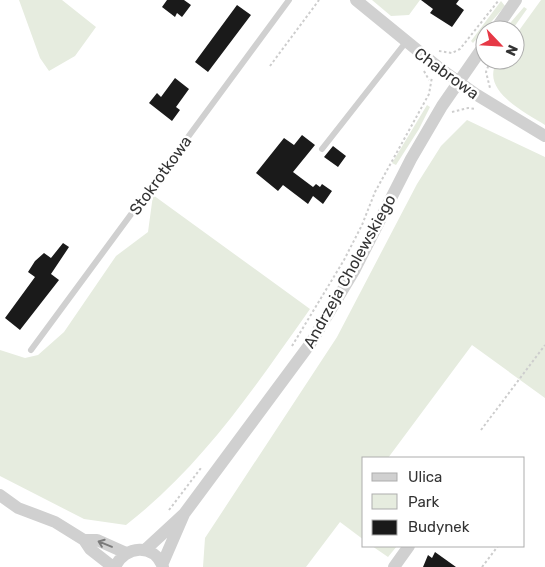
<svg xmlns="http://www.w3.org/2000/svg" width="545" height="567" font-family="Rubik,sans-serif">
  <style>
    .green { fill: #e6ecdf }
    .building { fill: #1a1a1a }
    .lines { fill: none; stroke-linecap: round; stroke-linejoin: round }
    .path { stroke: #cdcdcd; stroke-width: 2; stroke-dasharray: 2.5 2.5; stroke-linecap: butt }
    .lane { stroke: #d0d0d0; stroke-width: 6 }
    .street { stroke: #d0d0d0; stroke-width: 12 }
    .oneway { stroke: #7a7a7a }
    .labels { text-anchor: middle; stroke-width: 5; stroke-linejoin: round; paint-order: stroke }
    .street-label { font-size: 16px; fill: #333; stroke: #fff }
  </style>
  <rect width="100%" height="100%" fill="#fff"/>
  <!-- green -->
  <path class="green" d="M19,0H62L96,27L75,56L49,71L40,58Z
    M372,0H420L409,15L391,16Z
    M541,0H545V125C525,112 478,90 498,60H515V36Z
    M501,1L505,6L473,43L471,41Z
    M524,7L527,9L512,30H504Z
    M427,105L430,107L419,129L396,165L392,163Z
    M467,120L545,157V398L472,345L388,458H364V540L340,522L306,567H203L205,538L337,337L417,184L441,146Z
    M153,195L310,309C254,388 203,465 126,525L84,519L0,476V350L25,358L38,355L64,332L116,256L148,232Z
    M372,546H397L388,557Z"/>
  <!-- building -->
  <path class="building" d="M167,0H184L191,5L182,17L177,13L175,17L162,7Z
    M421,0H459L456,4L464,10L452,27L430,13L433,9Z
    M237,5L251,15L208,72L195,62Z
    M175,78L189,89L176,107L180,110L172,121L149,103L157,93L161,97Z
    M302,135L315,145L293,172L313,187L316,184L320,187L322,184L332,191L323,204L313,196L308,204L283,185L278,191L256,173L284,138L294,145Z
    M333,146L346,156L338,167L324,157Z
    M63,243L69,247L51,274L59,280L20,330L5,318L35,277L28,272L35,261L44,253L51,258Z
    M435,552L456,567H423L428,555L432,558Z"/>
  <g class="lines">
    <!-- path -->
    <path class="path" d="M439,51L452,53L460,49L499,0
      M487,62L489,64L486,72L490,88
      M270,66L319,0
      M424,71L429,80
      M452,112L468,108L476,109
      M292,346L344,260L362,225L375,192L429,94L432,77
      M481,430L545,345
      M169,510L201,468
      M482,567L498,546"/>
    <!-- lane -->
    <path class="lane" d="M322,149L406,42
      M31,350L289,0"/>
    <!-- street -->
    <path class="street" d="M356,0L438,67L477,95L545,136
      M495,30L516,0
      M0,495L18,508L55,522L84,540L90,549L113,567
      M84,540H97L126,553
      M145,550L184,514L310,344L354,271L411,159L442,106L485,44
      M162,565L184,514
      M115,567C125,545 154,543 163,567
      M394,567L409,546"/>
  </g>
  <!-- one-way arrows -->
  <defs><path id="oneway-shaft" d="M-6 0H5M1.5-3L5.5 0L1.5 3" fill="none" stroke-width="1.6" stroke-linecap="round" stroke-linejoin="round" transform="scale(1.25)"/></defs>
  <use class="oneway" href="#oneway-shaft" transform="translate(105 544) rotate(-158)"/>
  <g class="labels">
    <!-- street labels -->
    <g class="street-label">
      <text transform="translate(447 73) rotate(36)" y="6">Chabrowa</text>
      <text transform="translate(160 175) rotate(-54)" y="6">Stokrotkowa</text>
      <text transform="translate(349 271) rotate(-61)" y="6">Andrzeja Cholewskiego</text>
    </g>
  </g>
  <!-- legend -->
  <rect x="362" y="457" width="162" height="90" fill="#ffffff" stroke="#adadad"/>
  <rect x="372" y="473" width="25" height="8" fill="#d0d0d0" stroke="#adadad"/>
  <text x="408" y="482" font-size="15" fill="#333333">Ulica</text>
  <rect x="372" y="494" width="25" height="15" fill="#e6ecdf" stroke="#adadad"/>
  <text x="408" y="507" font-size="15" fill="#333333">Park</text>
  <rect x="372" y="520" width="25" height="15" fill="#1a1a1a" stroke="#adadad"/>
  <text x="408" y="532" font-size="15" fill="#333333">Budynek</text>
  <!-- north arrow -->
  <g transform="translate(500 45) rotate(115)"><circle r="24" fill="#ffffff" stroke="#adadad"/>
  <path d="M0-4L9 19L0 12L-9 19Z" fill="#e63946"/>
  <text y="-8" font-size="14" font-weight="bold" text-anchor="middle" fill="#333333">N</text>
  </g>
</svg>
